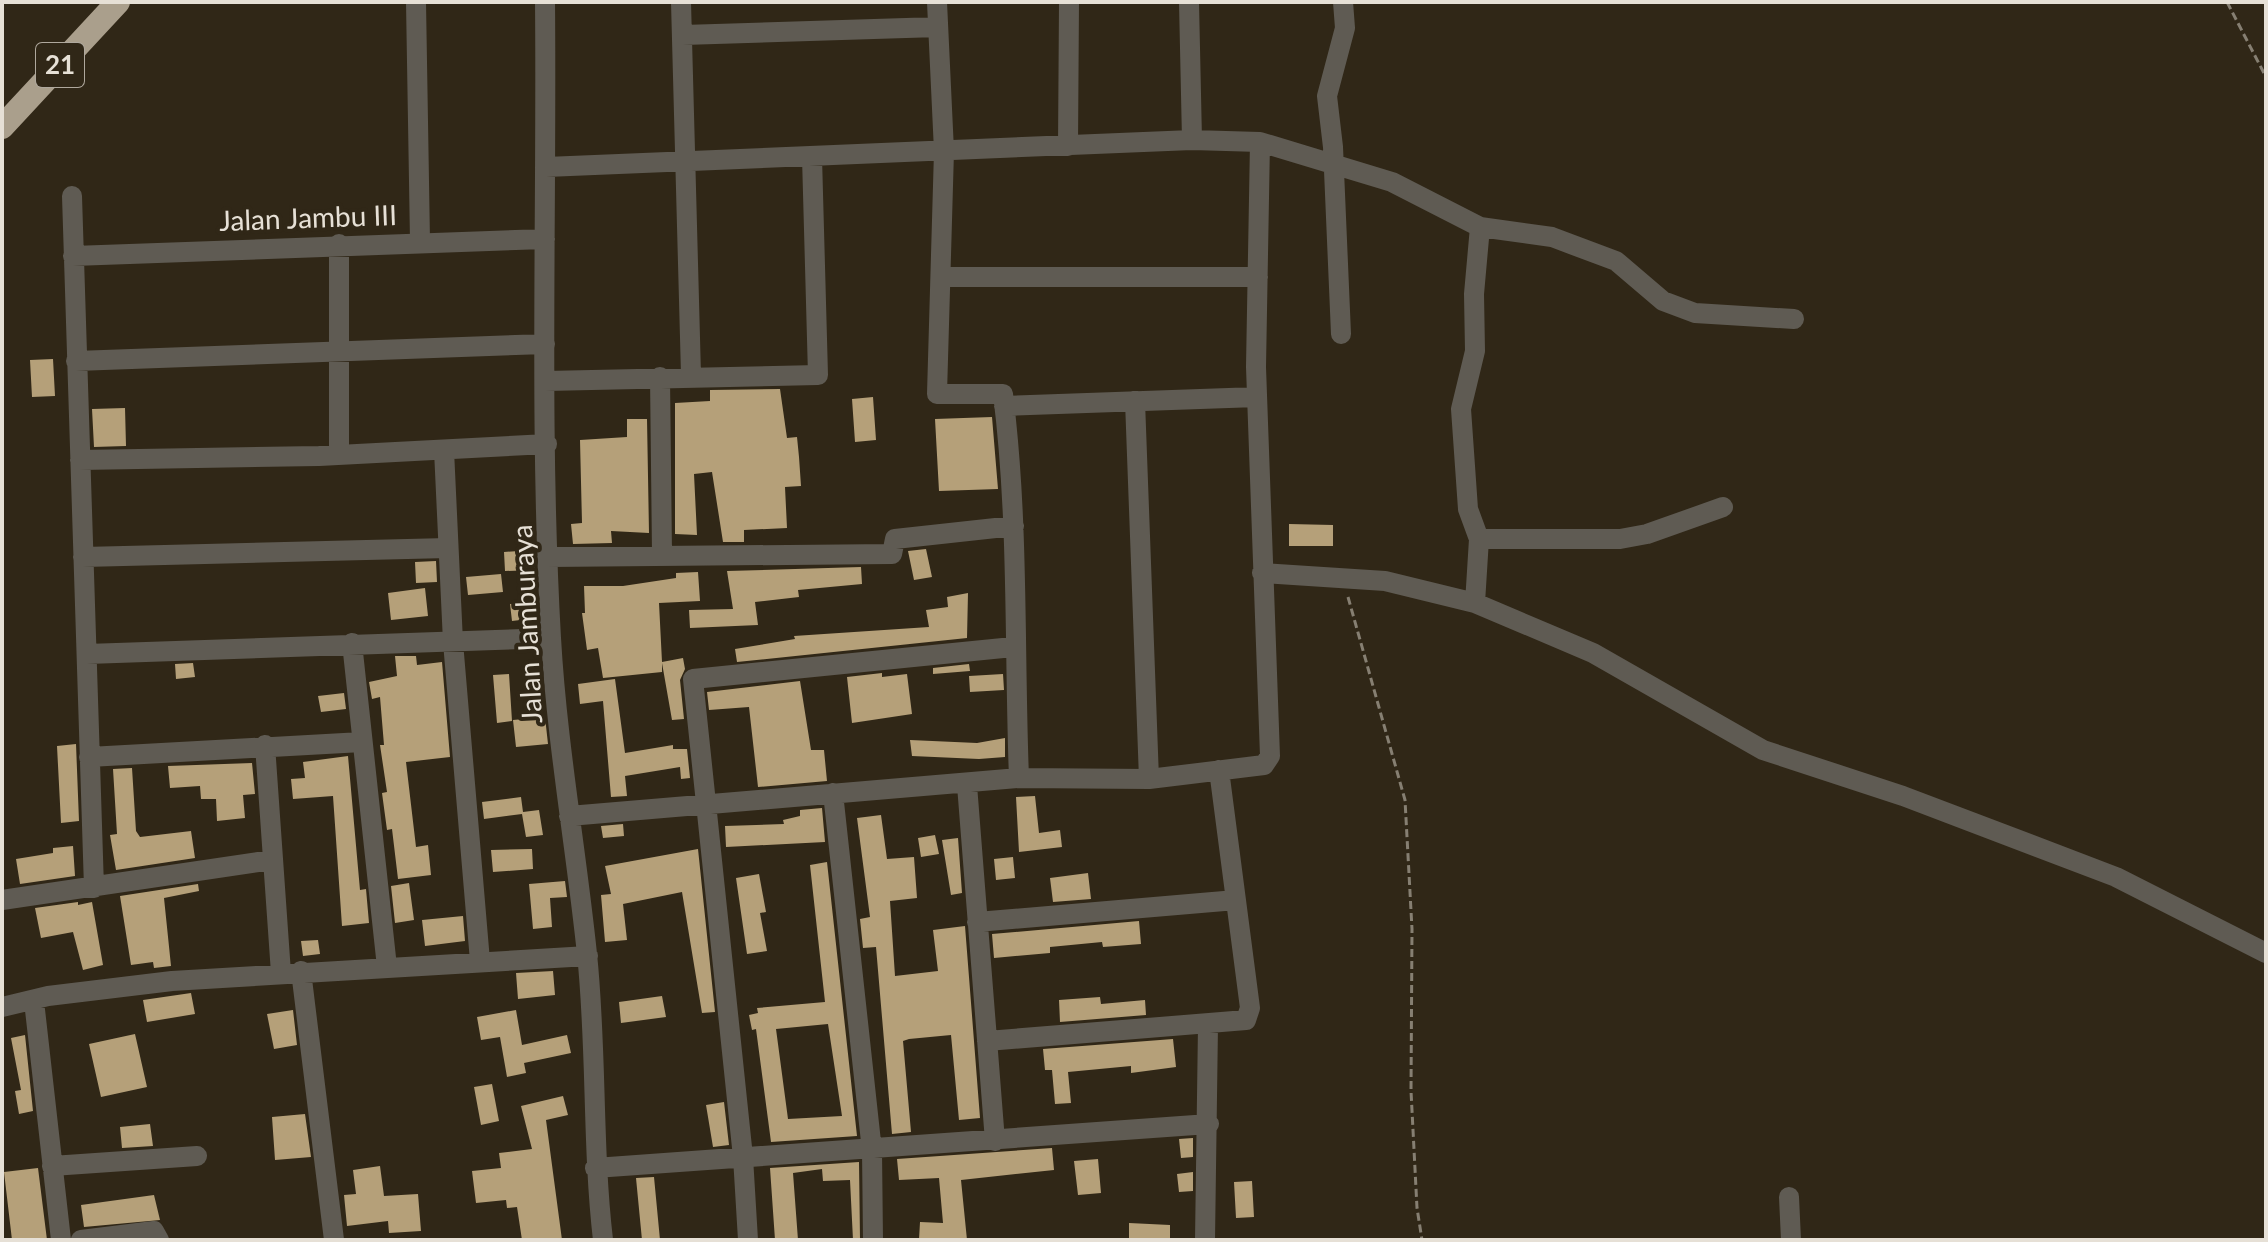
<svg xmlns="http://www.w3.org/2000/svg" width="2268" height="1242" font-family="Lato,sans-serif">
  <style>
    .building { fill: #b5a079; fill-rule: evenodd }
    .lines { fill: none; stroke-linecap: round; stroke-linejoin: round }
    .path { stroke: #867f72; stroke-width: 3; stroke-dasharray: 8 4; stroke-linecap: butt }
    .minor { stroke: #5f5b53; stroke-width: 20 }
    .highway { stroke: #aa9f8c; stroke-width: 24 }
    .labels { text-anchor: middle; stroke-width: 8; stroke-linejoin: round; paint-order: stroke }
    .shield { fill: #302717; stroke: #afa89d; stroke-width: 2 }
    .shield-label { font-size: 26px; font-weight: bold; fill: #e6e0d6 }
    .street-label { font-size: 28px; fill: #e6e0d6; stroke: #302717 }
  </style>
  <rect width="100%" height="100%" fill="#302717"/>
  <!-- building -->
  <path class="building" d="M53,359L55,396L32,397L30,360Z
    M780,389L787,438L797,437L799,457L801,486L785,487L787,528L744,530V542H723L712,472L694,474L697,535L675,534V403L710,401V390Z
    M873,397L876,440L855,442L852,399Z
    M125,408L126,446L94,447L92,409Z
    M992,417L998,489L939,491L935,419Z
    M627,419H647L649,533L611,531L612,543L573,544L571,524L582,523L580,440L627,437Z
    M1289,524L1333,525V546H1289Z
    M926,549L932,577L914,580L908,551Z
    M534,550L535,570L505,571L504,552Z
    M436,561L437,582L416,583L415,562Z
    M861,567L862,584L798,590L799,597L755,602L758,625L690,628L689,610L733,609L727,571Z
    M698,572L700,601L659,603L662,662L683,658L685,669L680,680L684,719L672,720L662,663V672L603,678L598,648L587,650L582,613H585L584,586H623L676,578V573Z
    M501,574L503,592L468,595L466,577Z
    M425,588L428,616L391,620L388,593Z
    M968,593L967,638L737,662L735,649L795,639L794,636L929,627L926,610L948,607L947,597Z
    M536,601L537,618L512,621L510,604Z
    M395,656H416L417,665L442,662L450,757L406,762L416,847L428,845L431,875L398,879L392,829L387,830L382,793L387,792L380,745H384L380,697L372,699L369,682L397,676Z
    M193,663L195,677L176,679L175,664Z
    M969,664L970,671L933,674V668Z
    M882,673V677L907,674L912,714L852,723L847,677Z
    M509,674L512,721L497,723L493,675Z
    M1003,674L1004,690L970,692L969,676Z
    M615,679L625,753L673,745V749H687L690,778L681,779L680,767L625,776L627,796L611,797L603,701L580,704L578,684Z
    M800,681L811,750H824L827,781L758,787L749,707L709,710L707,692Z
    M344,693L346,709L321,712L318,696Z
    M545,717L548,744L516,747L513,720Z
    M1005,738V757L979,759L912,756L910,740L977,743Z
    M76,744L79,821L61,823L57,746Z
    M348,756L360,890L366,889L369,923L342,926L333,796L293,799L291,779L305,778L303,762Z
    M252,763L255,794L243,795L245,818L217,821L216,799H201L200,786L170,788L168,766Z
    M132,768L136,831L140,837L191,831L195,858L116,870L110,835L117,834L113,769Z
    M1035,796L1039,833L1060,830L1062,847L1019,852L1016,797Z
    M521,797L523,812L539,810L543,835L526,837L522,814L484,819L482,802Z
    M822,808L825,842L726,847L725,826L784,824L783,820L800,816V810Z
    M881,815L887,859L914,857L917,898L890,901L895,976L938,971L933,930L965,926L980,1118L959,1120L951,1035L909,1039L903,1041L911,1132L892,1134L876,947L863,948L860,919L870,917L857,818Z
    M623,824L624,836L603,838L601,826Z
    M935,835L939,854L921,857L918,838Z
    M958,838L962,893L951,895L942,840Z
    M73,846L75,876L20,884L16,859L53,853V848Z
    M532,849L533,869L493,872L491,850Z
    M698,849L715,1012L702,1013L682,892L623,904L627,940L605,942L601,895L611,894L605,866Z
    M1013,857L1015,878L996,880L994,859Z
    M827,862L857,1136L771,1142L756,1029L752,1030L749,1015L758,1013L757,1008L825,1002L810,865ZM828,1024L842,1116L788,1119L776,1029Z
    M1088,873L1091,899L1053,902L1050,878Z
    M759,874L766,912L760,913L767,951L747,954L736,878Z
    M565,881L567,897L550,898L552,927L533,929L529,884Z
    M409,883L414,920L395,923L391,886Z
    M198,884L199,891L164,898L171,966L154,968L153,962L131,965L120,896Z
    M78,902V905L92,902L103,965L83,970L73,932L41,938L35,908Z
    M463,916L465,941L425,946L422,920Z
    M1139,921L1141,944L1103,947L1102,942L1050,947V953L994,958L992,934Z
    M318,940L320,954L303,956L301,941Z
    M553,971L555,995L518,999L516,973Z
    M191,993L195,1014L147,1022L143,1000Z
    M662,996L666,1017L621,1023L619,1002Z
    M1100,997L1101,1004L1145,1000L1146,1015L1060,1022L1059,1000Z
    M293,1010L297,1045L274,1049L267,1014Z
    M516,1010L522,1045L567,1035L571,1053L524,1063L526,1073L507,1077L500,1037L481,1040L477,1017Z
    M135,1034L147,1087L101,1097L89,1044Z
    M25,1035L33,1111L19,1114L15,1091L21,1090L11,1038Z
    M1173,1039L1176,1067L1131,1073V1066L1068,1072L1071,1103L1055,1104L1052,1070H1045L1043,1049Z
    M492,1084L499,1121L481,1125L474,1087Z
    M563,1096L568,1115L546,1120L562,1240H522L517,1207L507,1208L506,1200L476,1203L472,1171L501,1168L499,1153L532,1149L521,1106Z
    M724,1102L729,1145L713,1147L706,1105Z
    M305,1114L311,1157L275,1160L272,1117Z
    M150,1124L153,1146L122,1148L120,1127Z
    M1193,1138V1157L1181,1158L1179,1139Z
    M1052,1148L1054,1170L961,1180L967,1240H919L920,1222L943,1223L939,1178L899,1180L897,1159Z
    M1098,1159L1101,1193L1078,1195L1074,1161Z
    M859,1162L860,1240H853L850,1180L823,1181L822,1169L793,1173L798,1240H775L770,1168Z
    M380,1166L384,1196L418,1194L421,1231L389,1233L388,1221L347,1226L344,1195L356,1194L353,1170Z
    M38,1168L47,1240H12L4,1172Z
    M1193,1172V1191L1179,1192L1177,1174Z
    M654,1177L660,1240H642L636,1178Z
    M1252,1181L1254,1217L1236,1218L1234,1182Z
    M154,1195L160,1220L84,1227L81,1205Z
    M1129,1223L1170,1225V1240H1129Z"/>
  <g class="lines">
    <!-- path -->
    <path class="path" d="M2227,2L2266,77
      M1348,597L1405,800L1412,929L1411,1091L1417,1208L1422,1240"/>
    <!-- minor -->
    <path class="minor" d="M416,2L420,241
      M545,2C547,214 539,427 551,638C557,744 576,848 587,954C597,1049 592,1145 603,1240
      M681,2L691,375
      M937,2L944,151L937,394H1003C1019,521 1014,650 1019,778
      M1189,2L1192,140
      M683,35L938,27
      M1068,146L1069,2
      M546,167L1192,140L1260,142L1392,182L1480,227L1552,237L1616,261L1663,301L1695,313L1794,319
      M72,196L94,888
      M1480,227L1474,294L1475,351L1461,409L1468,509L1479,539H1620L1647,534L1723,507
      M339,244V454
      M73,256L545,239
      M941,277H1258
      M1341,334L1333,147L1327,96L1345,28L1343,2
      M76,361L545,344
      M660,377L662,554
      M546,381L818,375L812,157
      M1135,401L1149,779
      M1004,406L1257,397
      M444,450L453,642L480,961
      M80,460L319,456L547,444
      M83,557L448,548
      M549,557L892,554L895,539L1014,526
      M1262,573L1385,581L1475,603L1593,653L1763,750L1903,796L2116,877L2266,953
      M1475,603L1479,539
      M352,643L387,967
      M87,654L551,638
      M265,745L281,973
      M89,757L362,742
      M967,785L995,1141
      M833,793L872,1151L873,1240
      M569,816L1019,778L1149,779L1264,765L1270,756L1256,367L1260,142
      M2,900L272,860
      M977,922L1236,900
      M301,971L334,1240
      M34,1001L61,1240
      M2,1007L48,996L172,981L588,956
      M987,1041L1246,1020L1250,1008L1219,770
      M52,1166L197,1156
      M595,1168L1209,1124
      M1789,1197L1791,1240
      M81,1240L154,1231L159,1240
      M748,1240L743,1157L693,679L1013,647
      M1205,1240L1208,1025"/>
    <!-- highway -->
    <path class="highway" d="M2,127L118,2"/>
  </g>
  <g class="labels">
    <!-- shield labels -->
    <rect class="shield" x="36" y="43" width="48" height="44" rx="6"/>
    <g class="shield-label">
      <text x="60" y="74">21</text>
    </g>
    <!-- street labels -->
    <g class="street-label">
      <text transform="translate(308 218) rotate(-2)" y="10">Jalan Jambu III</text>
      <text transform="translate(527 624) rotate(-93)" y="10">Jalan Jamburaya</text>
    </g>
  </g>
  <!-- border -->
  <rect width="2268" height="1242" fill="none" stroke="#e6e0d6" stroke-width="8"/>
</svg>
